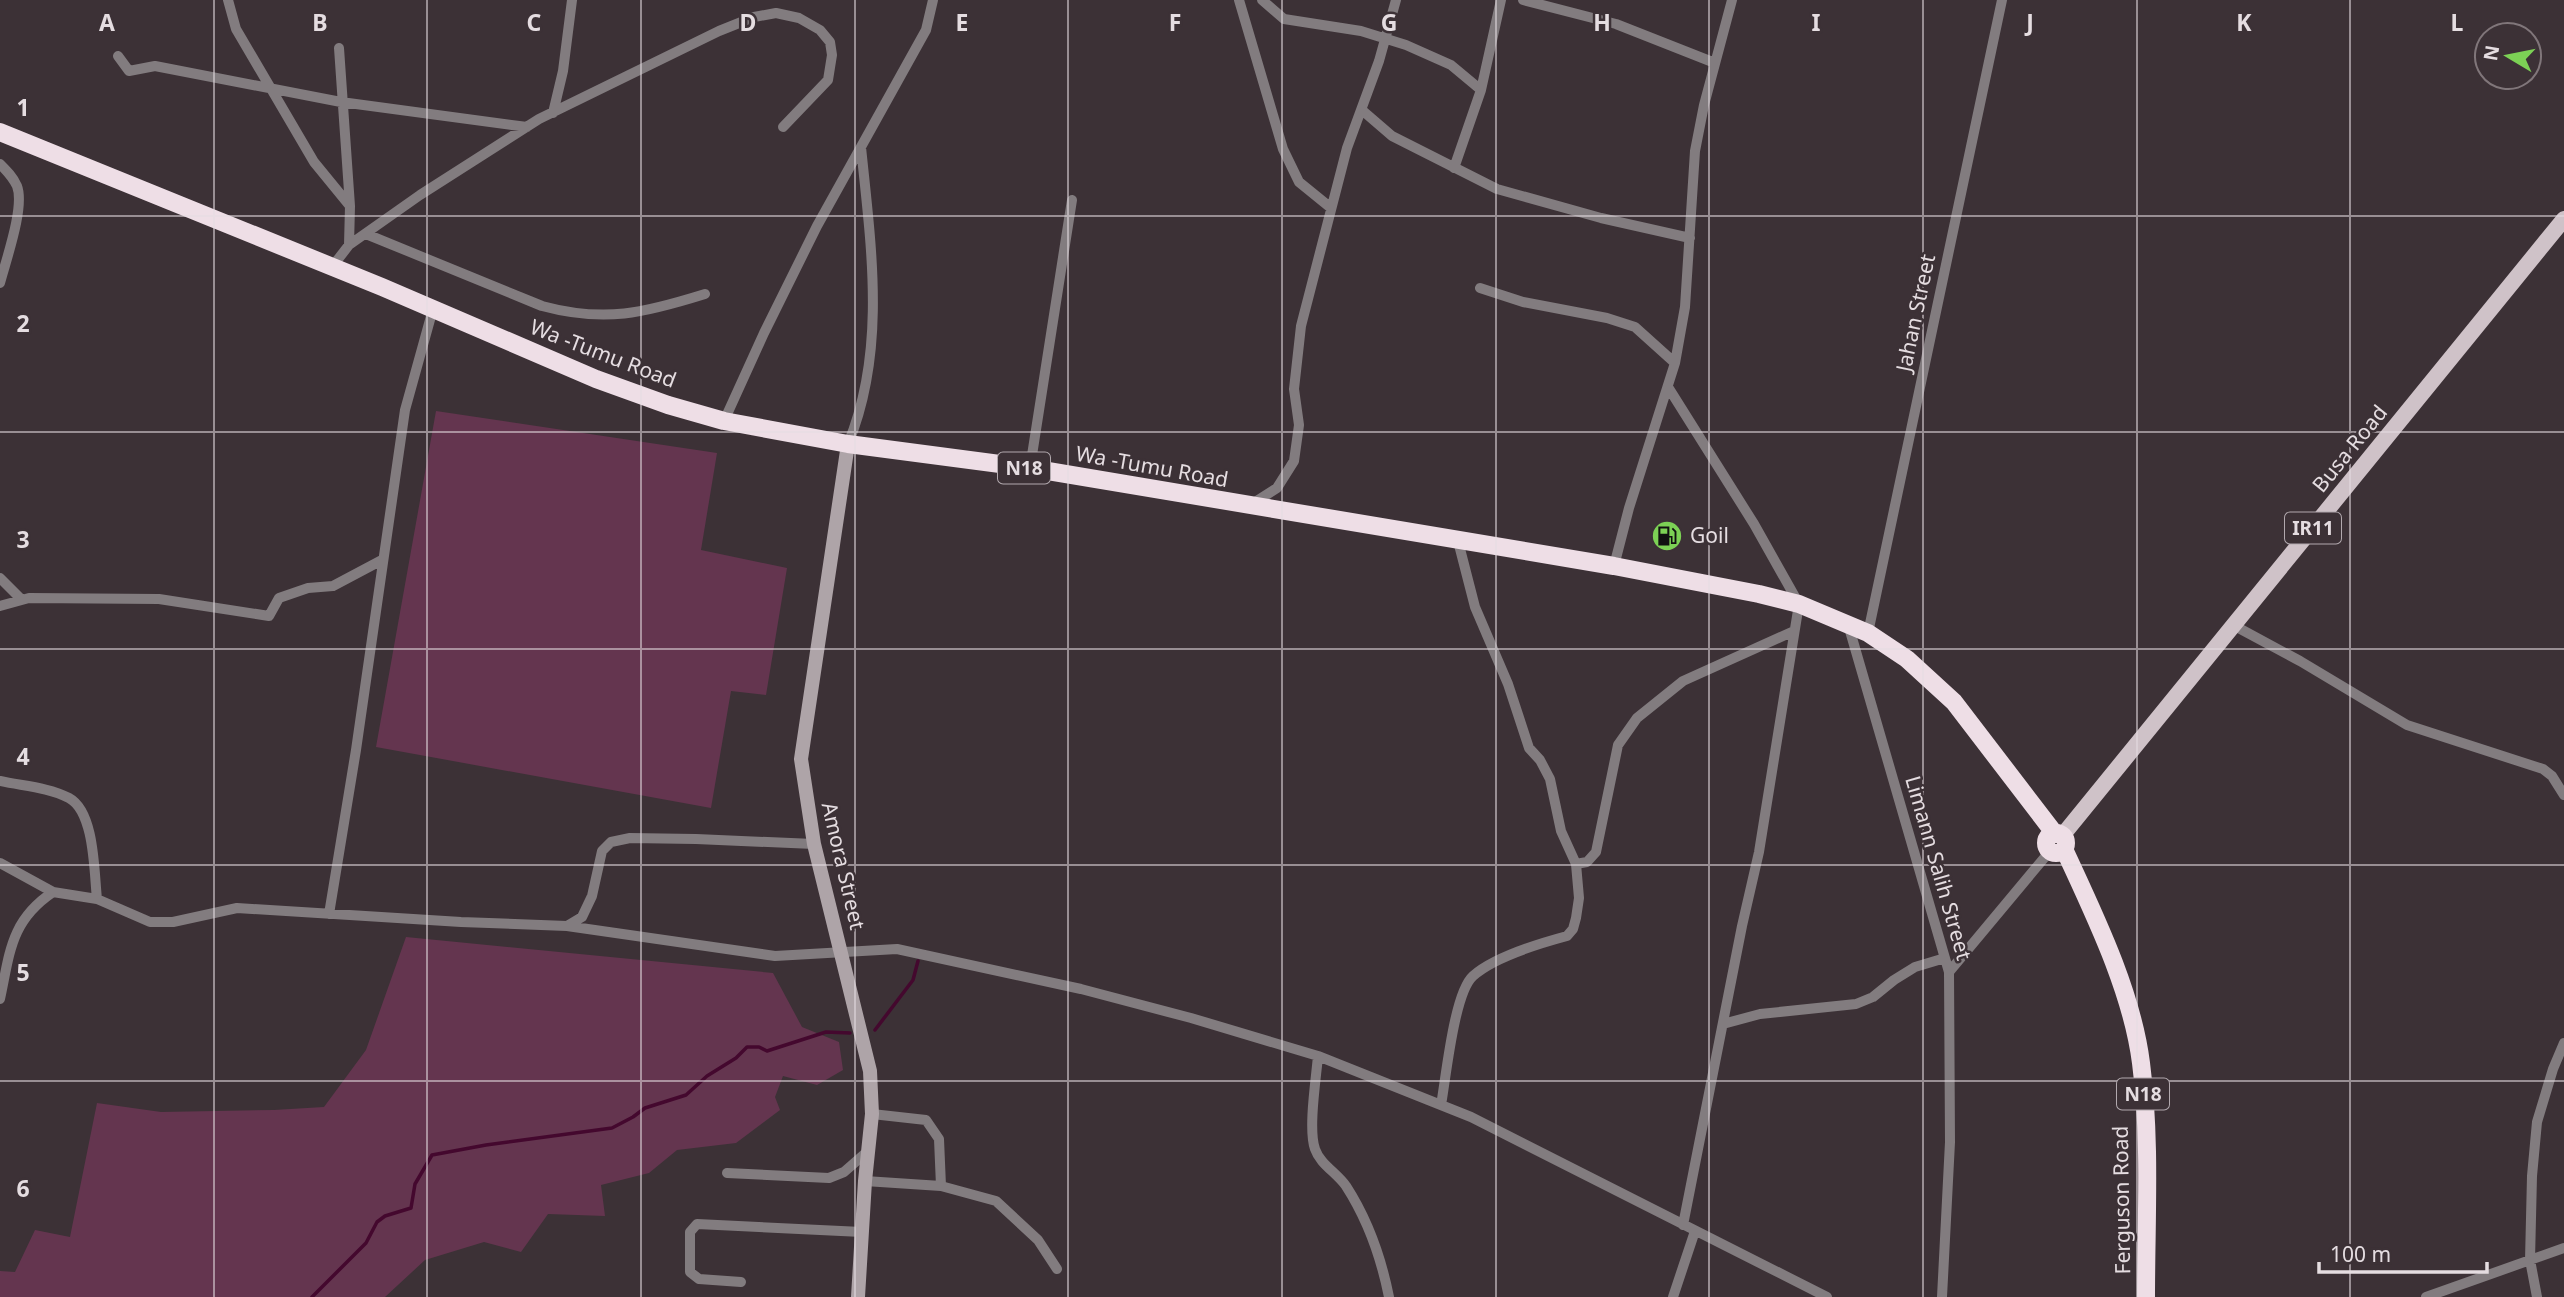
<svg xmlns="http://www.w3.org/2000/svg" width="2564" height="1297" font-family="'Noto Sans',sans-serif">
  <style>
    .grass { fill: #64354f }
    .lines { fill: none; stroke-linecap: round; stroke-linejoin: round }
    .stream { stroke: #44082e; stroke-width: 3.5 }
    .street { stroke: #827c7f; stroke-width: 10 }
    .secondary { stroke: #aea4a8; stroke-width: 14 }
    .primary { stroke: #cfc2c8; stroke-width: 16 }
    .highway { stroke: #eedee6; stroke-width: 18 }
    .grid { fill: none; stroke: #e5dde1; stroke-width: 2; stroke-opacity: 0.55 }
    .labels { text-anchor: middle; stroke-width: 5; stroke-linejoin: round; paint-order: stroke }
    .shield { fill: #3c3136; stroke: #b2a9ae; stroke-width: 2 }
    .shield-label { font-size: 19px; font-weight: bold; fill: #e5dde1 }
    .street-label { font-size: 21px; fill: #e5dde1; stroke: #3c3136 }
    .poi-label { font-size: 21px; fill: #e5dde1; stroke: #3c3136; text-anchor: start }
    .grid-label { font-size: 23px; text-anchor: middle; font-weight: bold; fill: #e5dde1; stroke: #3c3136; stroke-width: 5; stroke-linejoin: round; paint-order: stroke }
  </style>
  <rect width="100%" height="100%" fill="#3c3136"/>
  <!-- grass -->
  <path class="grass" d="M436,411L717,453L701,550L787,568L766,695L731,691L711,808L376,747Z
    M406,937L773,973L802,1027L839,1042L843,1070L817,1085L783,1076L775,1097L780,1110L736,1143L677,1150L649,1173L601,1185L605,1216L548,1214L521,1252L484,1242L425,1260L385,1297H0V1271L15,1272L35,1230L70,1237L97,1103L161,1112L274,1110L324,1107L366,1050Z"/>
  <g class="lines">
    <!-- stream -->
    <path class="stream" d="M875,1030L913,980L918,961
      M312,1297L366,1243L377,1222L385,1216L411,1208L415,1184L432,1155L486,1145L612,1128L633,1117L645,1108L686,1095L707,1076L736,1058L747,1047H759L767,1051L826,1032L850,1033"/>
    <!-- street -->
    <path class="street" d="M228,0L236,29L314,162L350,206
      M1239,0L1283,149L1299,182L1331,208
      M1262,0L1284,19L1361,31L1406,45L1451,65L1481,90
      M1523,0L1616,24L1715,63
      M339,48L350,206L349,245
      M118,56L129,71L155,66L341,102L527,127
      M1363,111L1392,136L1497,189L1601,218L1690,238
      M553,113L563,71L572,0
      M0,164C7,171 13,177 17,186C25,207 6,260 0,283
      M1454,168L1481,90L1501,0
      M366,234L542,306C605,323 644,313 705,294
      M332,267L349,245L420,195L539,119L719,31L754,17L776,13L799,18L820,30L830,42L832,55L828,80L783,127
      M1480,288L1523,302L1607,318L1635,327L1675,363
      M1668,387L1754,524L1799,604L1759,852L1742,926L1683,1225
      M724,421L764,333L817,226L926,30L933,0
      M848,444C887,350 871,246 861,147
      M1030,468L1072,200
      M1252,504L1277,488L1294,461L1299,425L1294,389L1301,326L1347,148L1379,61L1396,0
      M1614,566L1629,508L1675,363L1685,307L1695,151L1704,105L1732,0
      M0,578L21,599
      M0,606L29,598L159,599L269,616L279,598L308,588L333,586L382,560
      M1848,624L1949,972L1950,1142L1942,1297
      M2233,625L2300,661L2407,725L2543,769L2552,776L2564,795
      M1868,633L2002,0
      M0,781C22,786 48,787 69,798C95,812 94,873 97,899
      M0,863L53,892L97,899L150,922H173L237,908L461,922L567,926L582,917L592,896L602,851L611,842L630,838L696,839L814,844
      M1576,864L1587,862L1596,852L1618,745L1637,718L1683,681L1794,631
      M329,914L356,750L405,410L433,309
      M567,926L775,956L897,949L1081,989L1191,1018L1318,1056L1471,1117L1827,1297
      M1949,972L2050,851
      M0,999C10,953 10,921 53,892
      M1723,1024L1760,1014L1856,1004L1873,997L1894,980L1915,967L1945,958
      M1318,1056C1316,1079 1308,1130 1315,1149C1320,1164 1337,1173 1346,1186C1368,1220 1381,1257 1389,1297
      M1441,1105C1446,1078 1454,993 1473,976C1494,957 1541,943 1567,936L1573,929L1576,918L1579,898L1576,864L1561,831L1550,779L1540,760L1529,748L1508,684L1475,607L1458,541
      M872,1114L926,1120L939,1139L941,1186
      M727,1173L829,1178L844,1172L868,1151
      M865,1181L941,1186L996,1201L1038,1240L1057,1269
      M741,1282L699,1279L690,1272V1232L697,1224L862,1232
      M1673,1297L1695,1231
      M2426,1297L2564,1248
      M2537,1297L2530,1260L2532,1176L2537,1122L2553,1069L2564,1043"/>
    <!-- secondary -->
    <path class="secondary" d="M848,444L801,759L814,844L870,1071L872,1114L865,1181L858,1297"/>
    <!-- primary -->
    <path class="primary" d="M2062,836L2564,219"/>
    <!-- highway -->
    <path class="highway" d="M0,132L382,287L596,379L668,405L724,421L848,444L1030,468L1614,566L1759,594L1799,604L1868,633L1907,659L1954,702L2055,834
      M2046 843a10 10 0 1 1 20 0a10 10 0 1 1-20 0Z
      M2064,849C2094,914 2132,991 2141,1063C2151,1140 2146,1220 2146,1297"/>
  </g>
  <!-- grid -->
  <path class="grid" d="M214,0V1297M427,0V1297M641,0V1297M855,0V1297M1068,0V1297M1282,0V1297M1496,0V1297M1709,0V1297M1923,0V1297M2137,0V1297M2350,0V1297M0,216H2564M0,432H2564M0,649H2564M0,865H2564M0,1081H2564"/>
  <!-- icons -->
  <defs>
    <g id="fuel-disc" transform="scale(1.575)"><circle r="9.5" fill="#7cd155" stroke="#3c3136"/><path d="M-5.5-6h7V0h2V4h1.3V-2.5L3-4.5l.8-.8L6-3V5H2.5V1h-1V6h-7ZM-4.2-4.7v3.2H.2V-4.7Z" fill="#111"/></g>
  </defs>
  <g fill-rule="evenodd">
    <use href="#fuel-disc" x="1667" y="536"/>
  </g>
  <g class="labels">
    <!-- shield labels -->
    <g class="shield">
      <rect x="998" y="452.5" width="52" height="31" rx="5"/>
      <rect x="2285" y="512.5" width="56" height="31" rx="5"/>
      <rect x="2117" y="1078.5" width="52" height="31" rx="5"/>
    </g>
    <g class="shield-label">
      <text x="1024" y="475">N18</text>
      <text x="2313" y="535">IR11</text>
      <text x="2143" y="1101">N18</text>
    </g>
    <!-- street labels -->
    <g class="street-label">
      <text transform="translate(1916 313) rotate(-78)" y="7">Jahan Street</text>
      <text transform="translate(603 354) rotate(21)" y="7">Wa -Tumu Road</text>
      <text transform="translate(2350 449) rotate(-51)" y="7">Busa Road</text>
      <text transform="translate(1152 467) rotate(10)" y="7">Wa -Tumu Road</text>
      <text transform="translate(843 866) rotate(77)" y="7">Amora Street</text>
      <text transform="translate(1938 868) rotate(74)" y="7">Limann Salih Street</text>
      <text transform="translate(2122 1200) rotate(-91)" y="7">Ferguson Road</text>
    </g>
    <!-- poi labels -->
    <g class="poi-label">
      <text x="1690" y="543">Goil</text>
    </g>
  </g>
  <g class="grid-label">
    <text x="107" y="31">A</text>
    <text x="320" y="31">B</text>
    <text x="534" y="31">C</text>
    <text x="748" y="31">D</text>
    <text x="962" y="31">E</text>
    <text x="1175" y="31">F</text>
    <text x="1389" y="31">G</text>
    <text x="1602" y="31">H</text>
    <text x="1816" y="31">I</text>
    <text x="2030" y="31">J</text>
    <text x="2244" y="31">K</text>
    <text x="2457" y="31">L</text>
    <text x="23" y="116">1</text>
    <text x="23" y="332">2</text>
    <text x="23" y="548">3</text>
    <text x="23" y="765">4</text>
    <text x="23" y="981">5</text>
    <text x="23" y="1197">6</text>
  </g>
  <!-- north arrow -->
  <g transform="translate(2508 56) rotate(280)"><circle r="33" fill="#3c3136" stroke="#80767a" stroke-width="2"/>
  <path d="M0-5L12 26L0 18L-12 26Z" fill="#7cd155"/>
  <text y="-10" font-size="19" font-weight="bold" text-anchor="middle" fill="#e5dde1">N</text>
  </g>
  <!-- scale -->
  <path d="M2319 1262v10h168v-10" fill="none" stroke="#e5dde1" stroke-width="3.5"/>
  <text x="2330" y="1262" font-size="21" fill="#e5dde1" stroke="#3c3136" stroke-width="5" paint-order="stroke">100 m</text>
</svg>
